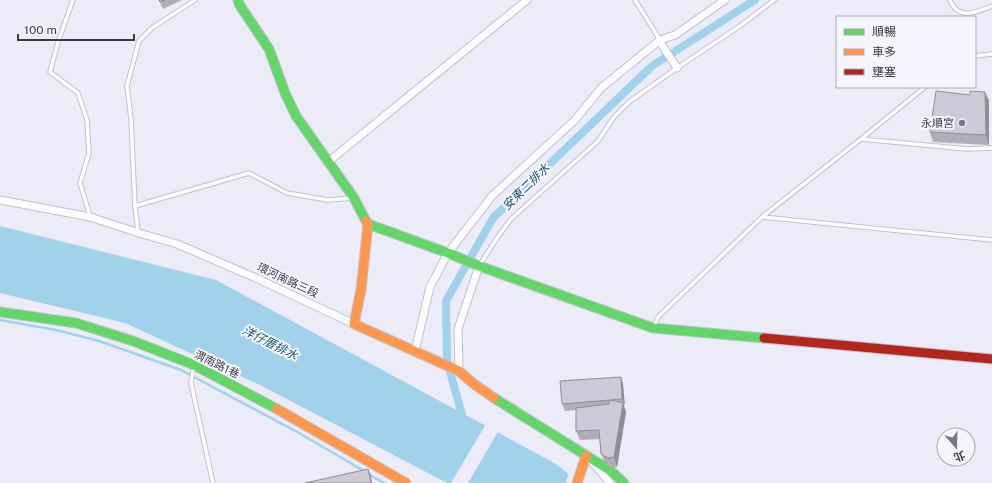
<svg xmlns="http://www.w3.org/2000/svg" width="992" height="483" font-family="'Public Sans','Noto Sans TC',sans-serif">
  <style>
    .water { fill: #a0d2eb }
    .pier { fill: #ecebf8 }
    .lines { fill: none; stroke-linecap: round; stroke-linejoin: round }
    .stream { stroke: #a0d2eb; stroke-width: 2.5 }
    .canal { stroke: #a0d2eb; stroke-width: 8 }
    .lane-casing { stroke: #c2c1ce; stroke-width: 5.5 }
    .street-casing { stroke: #c2c1ce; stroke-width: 9 }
    .fast-casing { stroke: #c2c1ce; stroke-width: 11 }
    .slow-casing { stroke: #c2c1ce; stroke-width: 11 }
    .jam-casing { stroke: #c2c1ce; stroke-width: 11 }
    .lane { stroke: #fcfcfe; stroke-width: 3.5 }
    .street { stroke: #fcfcfe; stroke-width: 7 }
    .fast { stroke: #63d668; stroke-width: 9 }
    .slow { stroke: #ff974d; stroke-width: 9 }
    .jam { stroke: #b3261e; stroke-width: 9 }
    .wall { fill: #b1aeb9 }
    .shaded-wall { fill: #908d96 }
    .building { fill: #cecad7; stroke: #908d96 }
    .poi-dot { fill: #797886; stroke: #f5f5fd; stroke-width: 1.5 }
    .labels { text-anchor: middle; stroke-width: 4; stroke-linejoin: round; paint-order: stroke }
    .poi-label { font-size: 11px; fill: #3b3a49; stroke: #f5f5fd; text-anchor: end }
    .street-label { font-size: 11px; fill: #3b3a49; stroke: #f5f5fd }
    .water-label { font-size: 12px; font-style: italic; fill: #1b546a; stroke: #f5f5fd }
  </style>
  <rect width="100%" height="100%" fill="#ecebf8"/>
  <!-- water -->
  <path class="water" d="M0,226L216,280L556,464L580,483H447L260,385L125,323L0,293Z"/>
  <!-- pier -->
  <path class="pier" d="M486,424L499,430L468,483H451Z
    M569,471L581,481L582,483H566Z"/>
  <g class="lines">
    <!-- stream -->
    <path class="stream" d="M0,320L56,330L99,341L181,370L299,433L364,471
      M368,474L384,483"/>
    <!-- canal -->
    <path class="canal" d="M464,422L447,361L446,301L493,218L652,66L755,0"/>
    <!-- lane casing -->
    <g class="lane-casing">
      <path id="lane" d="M73,0L58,42L50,72L78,93L87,120L89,153L80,183L90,216
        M635,0L660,40
        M950,0C958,21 977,12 992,6
        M975,56L992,54
        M861,139L967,149L992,148
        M135,206L249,173L287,193L328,200L353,198
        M762,217L992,240
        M138,232L135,206L131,119L127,86L139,41L152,28L195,0
        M479,266L497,238L511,219L598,141L614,117L629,102L677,68L740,26L774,0
        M654,327L658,317L762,217L861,139L925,87
        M194,366L191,383L213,483"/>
    </g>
    <!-- street casing -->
    <g class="street-casing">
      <path id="street" d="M662,45L677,68
        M328,162L527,0
        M0,200L90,217L139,233L177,244L256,278L354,324
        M415,351L430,287L448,253L492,196L575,120L601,88L660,40L675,35L725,0
        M459,371L458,329L479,266
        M592,462L610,483"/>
    </g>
    <!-- fast casing -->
    <g class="fast-casing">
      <path id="fast" d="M238,0L239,4L269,49L285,93L296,116L354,198L366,221
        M368,224L448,253L479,266L653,328L764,338
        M0,312L76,323L133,341L194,365L277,409
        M494,398L611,471L624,483"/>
    </g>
    <!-- slow casing -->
    <g class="slow-casing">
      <path id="slow" d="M366,221L368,224L361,290L354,324L459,371L474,384L494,398
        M277,409L406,483
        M577,483L586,456"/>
    </g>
    <!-- jam casing -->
    <g class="jam-casing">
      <path id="jam" d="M764,338L992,359"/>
    </g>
    <!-- lane -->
    <use href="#lane" class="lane"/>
    <!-- street -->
    <use href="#street" class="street"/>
    <!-- fast -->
    <use href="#fast" class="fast"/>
    <!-- slow -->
    <use href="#slow" class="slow"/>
    <!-- jam -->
    <use href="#jam" class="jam"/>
  </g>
  <!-- wall -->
  <path class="wall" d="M159,0H182L163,9Z
    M985,92L989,101V145L933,142L930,132L970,95Z
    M621,377L623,384L624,406L626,412L617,467L611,468L605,463L601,454L600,439L580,440L576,431V410L565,411L562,404Z"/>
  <!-- shaded-wall -->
  <path class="shaded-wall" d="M985,92L989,101V145L986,135Z
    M621,377L623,384L625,406L622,399Z
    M623,403L626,412L617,467L614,457Z
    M368,469L371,476L372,483H371Z"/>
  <!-- building -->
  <path class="building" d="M159,0H165L160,2Z
    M936,91L970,95V91L985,92L986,135L930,132Z
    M621,377L622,399L562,404L560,381Z
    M610,400L623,403L614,457L608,458L601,454L599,430L576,431V408L609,404Z
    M368,469L371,483H305Z"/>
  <!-- markers -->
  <circle class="poi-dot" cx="962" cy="123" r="4"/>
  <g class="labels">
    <!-- poi labels -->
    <g class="poi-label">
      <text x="954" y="127">永順宮</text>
    </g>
    <!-- street labels -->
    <g class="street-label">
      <text transform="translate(288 280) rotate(25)" y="4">環河南路三段</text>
      <text transform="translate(217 364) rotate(26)" y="4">渭南路1巷</text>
    </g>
    <!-- water labels -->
    <g class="water-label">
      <text transform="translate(526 187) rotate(-44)" y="4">安東二排水</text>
      <text transform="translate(270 343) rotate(27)" y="4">洋仔厝排水</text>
    </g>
  </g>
  <!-- legend -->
  <rect x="836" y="16" width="140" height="72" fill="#f5f5fd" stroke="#abaab5"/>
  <rect x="844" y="29" width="20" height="6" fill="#63d668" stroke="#abaab5"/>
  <text x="872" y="36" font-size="12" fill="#3b3a49">順暢</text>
  <rect x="844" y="49" width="20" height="6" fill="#ff974d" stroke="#abaab5"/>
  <text x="872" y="56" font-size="12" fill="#3b3a49">車多</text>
  <rect x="844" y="69" width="20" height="6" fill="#b3261e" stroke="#abaab5"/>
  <text x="872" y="76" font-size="12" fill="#3b3a49">壅塞</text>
  <!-- north arrow -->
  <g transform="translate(956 447) rotate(160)"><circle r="19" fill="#f5f5fd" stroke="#abaab5"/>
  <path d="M0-3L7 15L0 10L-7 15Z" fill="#797886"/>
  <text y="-6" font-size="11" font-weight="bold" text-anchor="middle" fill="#3b3a49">北</text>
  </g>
  <!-- scale -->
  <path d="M18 34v6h116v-6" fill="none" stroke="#3b3a49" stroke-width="2"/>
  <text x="24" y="34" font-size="12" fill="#3b3a49" stroke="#f5f5fd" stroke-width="3" paint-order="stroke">100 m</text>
</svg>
